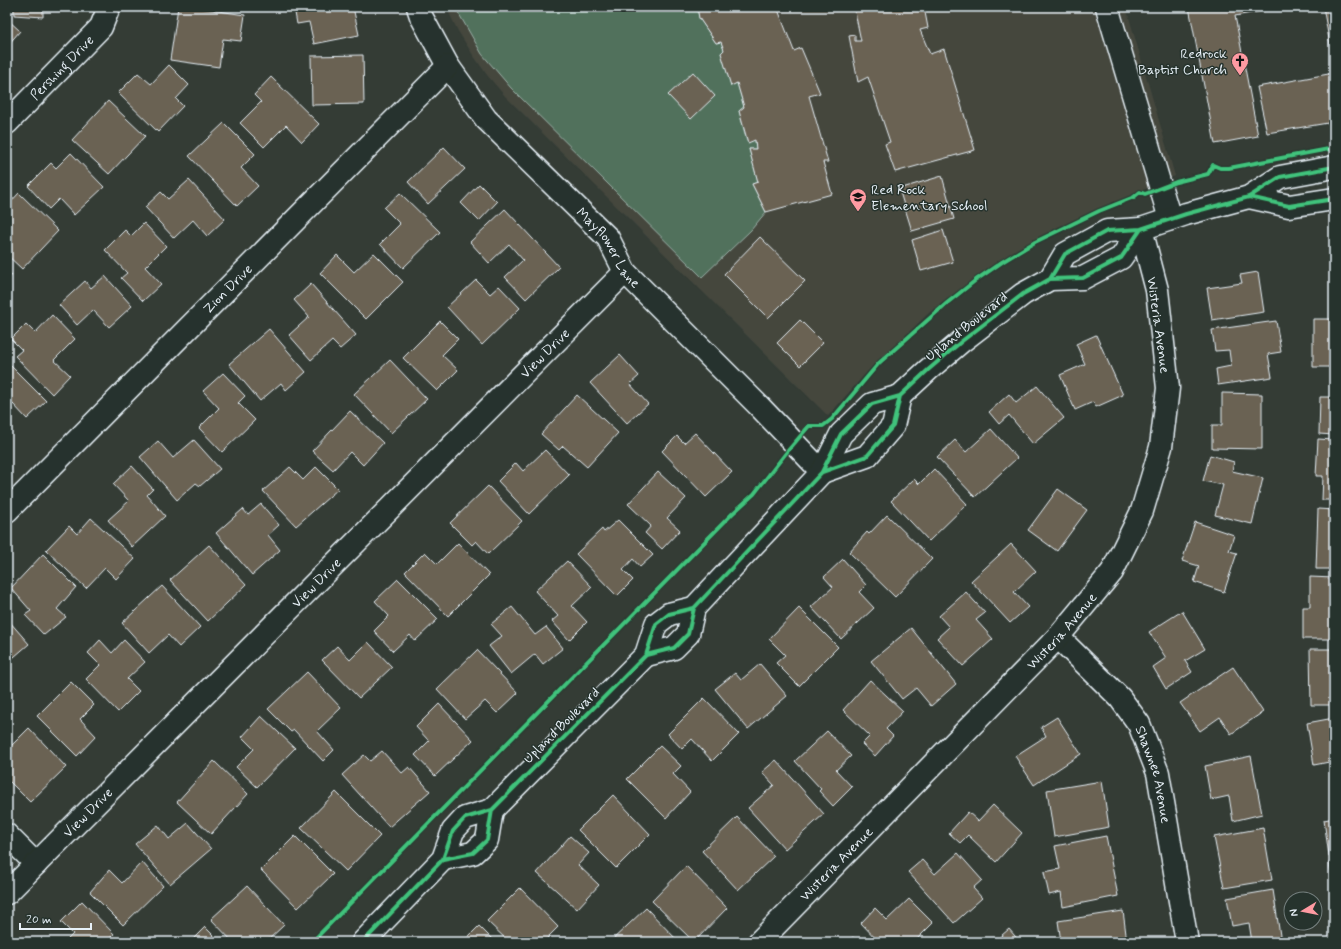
<svg xmlns="http://www.w3.org/2000/svg" width="1341" height="949" font-family="Mynerve,sans-serif">
  <style>
    .built { fill: #44473e }
    .green { fill: #51715b; stroke: #9cb1aa }
    .building { fill: #6a6253; stroke: #e8f1f8 }
    .lines { fill: none; stroke-linecap: round; stroke-linejoin: round }
    .minor-casing { stroke: #e8f1f8; stroke-width: 25 }
    .minor { stroke: #26332d; stroke-width: 22 }
    .cycleway-casing { stroke: #26332d; stroke-width: 6 }
    .cycleway { stroke: #40c37c; stroke-width: 4 }
    .labels { text-anchor: middle; stroke-width: 3; stroke-linejoin: round; paint-order: stroke }
    .poi-label { font-size: 14px; fill: #e8f1f8; stroke: #26332d; text-anchor: end }
    .street-label { font-size: 14px; fill: #e8f1f8; stroke: #26332d }
  </style>
  <rect width="100%" height="100%" fill="#343c35"/>
  <filter id="ink" filterUnits="userSpaceOnUse"><feTurbulence type="fractalNoise" baseFrequency=".025" numOctaves="2"/><feDisplacementMap in="SourceGraphic" scale="8" xChannelSelector="R" yChannelSelector="G"/><feConvolveMatrix kernelMatrix="1 2 1 2 8 2 1 2 1" color-interpolation-filters="sRGB"/></filter>
  <g filter="url(#ink)">
    <!-- built -->
    <path class="built" d="M446,7H1126L1175,176L1058,227L1017,249L988,268L930,312L867,372L828,416L505,96L487,75L473,55L458,31Z"/>
    <!-- green -->
    <path class="green" d="M455,7H697L699,18L716,43L721,42L724,50L721,53L731,85L737,83L744,107L739,111L747,142L755,140L756,149H749L758,182L752,184L766,212L751,230L702,277L511,88L482,54Z"/>
    <!-- building -->
    <path class="building" d="M14,7H43V17L14,15Z
      M178,7H192L245,15L241,41L223,39L219,67L170,60Z
      M294,7H321V10L334,7H353L359,35L314,44L309,22L297,24Z
      M697,7H777L794,51L801,48L820,93L809,96L828,162H823L832,194L766,212L752,184L758,182L749,149H756L755,140L748,143L739,111L744,107L737,83L731,86L721,53L724,50L721,42L716,43L699,18Z
      M854,7H924L928,28L920,30L930,54L944,49L975,150L895,172L885,144L890,142L868,77L858,82L849,36L855,35V41H861Z
      M1189,7H1285L1235,16L1258,136L1215,144Z
      M1323,7H1334V66Z
      M7,19L20,31L7,46Z
      M363,55L364,104L312,105L311,56Z
      M169,65L189,85L176,99L183,106L158,132L118,93L138,73L151,84Z
      M693,72L715,96L691,119L668,95Z
      M1334,73V122L1267,133L1257,87Z
      M271,77L319,124L302,142L286,125L264,147L240,123L261,102L254,95Z
      M108,101L145,136L109,174L72,140Z
      M224,123L255,154L241,168L258,186L237,206L189,156Z
      M444,147L465,169L428,204L408,182Z
      M71,153L104,187L74,215L59,199L49,209L28,186L51,163L56,168Z
      M942,176L954,219L912,231L899,189Z
      M189,180L225,219L207,236L193,220L174,238L145,207L161,192L168,199Z
      M479,184L497,202L479,221L461,203Z
      M19,193L58,231L22,269L7,255V206Z
      M400,193L440,232L403,268L380,244L400,224L384,208Z
      M505,209L559,267L526,299L505,277L523,260L509,244L489,263L470,242Z
      M144,223L166,246L145,267L161,284L143,301L121,278L127,273L105,250L125,230L131,236Z
      M943,230L953,262L921,271L912,240Z
      M760,237L805,281L768,318L724,274Z
      M1330,249H1334V280Z
      M374,253L403,282L366,319L320,273L337,255L354,272Z
      M7,270L12,275L7,281Z
      M1258,272L1264,312L1212,320L1207,288L1242,283L1240,275Z
      M105,276L132,306L109,327L93,310L77,325L59,305L85,281L91,288Z
      M476,280L490,294L499,286L520,308L482,345L447,307Z
      M311,284L356,335L340,349L332,341L311,360L289,335L309,317L294,300Z
      M52,315L75,339L54,360L70,375L52,394L15,356L22,350L11,339L26,324L35,333Z
      M1313,319H1334V367H1313Z
      M800,320L823,343L800,366L777,343Z
      M440,321L458,339L442,355L458,370L437,391L403,358Z
      M1276,321L1281,352L1268,354L1272,377L1218,385L1216,369L1231,366L1229,350L1215,351L1212,330Z
      M269,329L306,372L286,390L281,383L260,401L229,364Z
      M1096,335L1123,395L1096,407L1093,402L1075,410L1060,375L1085,364L1076,344Z
      M620,355L639,376L630,384L648,404L627,423L590,383Z
      M390,360L427,399L391,433L354,394Z
      M9,364L46,401L27,419L13,404L7,410V366Z
      M223,373L245,396L238,403L255,420L222,452L199,428L219,408L203,391Z
      M1332,375H1334V435L1319,434L1320,397H1332Z
      M1037,386L1064,418L1033,444L1009,415L999,424L989,412L1009,394L1016,403Z
      M1222,393L1262,394V449L1212,448V425H1222Z
      M577,395L618,433L587,467L563,446L559,450L541,434Z
      M350,411L383,443L363,465L350,452L333,470L312,451Z
      M991,429L1017,458L975,497L937,457L955,440L966,452Z
      M695,433L732,472L706,497L662,451L677,436L684,443Z
      M1318,439L1334,440V500H1322L1323,476H1316Z
      M194,440L220,469L200,486L196,483L177,500L140,457L158,441L173,458Z
      M545,450L569,475L529,514L498,481L516,463L523,471Z
      M1210,455L1234,462L1232,471L1263,478L1252,524L1215,515L1223,485L1203,481Z
      M132,466L153,489L147,495L165,516L132,547L108,520L129,501L113,484Z
      M290,467L303,480L316,467L338,489L296,526L263,491Z
      M934,469L967,504L929,541L891,501L914,479L919,484Z
      M658,472L686,498L667,518L680,530L662,549L645,533L651,526L628,504Z
      M488,486L522,521L488,554L476,541L472,545L450,523Z
      M1058,489L1087,510L1057,551L1028,530Z
      M261,504L279,525L268,535L280,550L252,575L216,533L243,509L248,515Z
      M1318,509L1334,510V569H1316Z
      M887,515L932,559L895,597L849,552L867,532L869,534Z
      M91,518L135,559L116,579L105,568L86,588L46,550L69,526L77,534Z
      M618,520L653,555L640,567L633,559L623,570L633,580L617,596L576,554L602,529L604,532Z
      M1195,522L1234,535L1229,551L1237,553L1224,592L1194,582L1199,566L1182,561Z
      M458,543L489,575L448,616L405,572L425,552L437,564Z
      M1011,544L1036,571L1014,592L1028,607L1010,623L971,581Z
      M209,545L246,585L208,621L170,580Z
      M43,554L76,587L57,609L66,617L44,635L25,615L31,611L11,588Z
      M843,559L866,585L859,592L874,608L841,639L811,607L833,587L824,577Z
      M567,561L592,587L572,606L587,622L569,640L552,621L558,616L535,591Z
      M1310,577L1334,578V639H1303V607H1310Z
      M398,579L438,619L415,641L410,635L393,651L374,631L389,616L375,601Z
      M162,586L200,627L179,647L168,635L149,653L122,623Z
      M966,592L985,613L976,620L993,639L963,666L937,638L949,627L939,616Z
      M512,607L535,635L546,627L563,648L543,664L535,654L511,674L489,646L502,636L491,624Z
      M799,608L838,647L799,686L776,663L785,655L769,639Z
      M1182,611L1205,649L1185,661L1192,672L1166,689L1153,667L1166,658L1149,632Z
      M9,621L29,644L7,663V623Z
      M911,628L956,684L931,706L916,688L902,699L871,661Z
      M100,640L112,653L124,640L145,662L127,679L139,691L118,712L86,679L100,665L88,653Z
      M368,642L392,667L359,698L322,660L337,646L350,660Z
      M1310,649H1334V705H1311Z
      M477,650L518,693L497,713L485,701L465,719L437,689Z
      M760,664L787,696L748,729L715,689L735,673L741,680Z
      M1233,667L1263,712L1231,734L1220,717L1200,731L1180,703Z
      M307,672L341,708L317,731L334,750L323,761L294,730L291,732L268,709Z
      M870,680L903,711L886,729L893,736L875,756L862,744L870,736L843,710Z
      M71,682L94,705L80,719L96,736L77,756L37,716Z
      M704,698L739,734L712,761L692,739L682,749L668,734Z
      M439,704L473,740L435,776L415,755L429,741L416,727Z
      M261,716L295,748L257,787L236,767L254,749L242,737Z
      M1057,717L1081,754L1034,785L1015,756L1046,736L1041,727Z
      M1334,718V761L1314,765L1307,723Z
      M29,728L66,767L30,802L7,779V750Z
      M827,731L851,756L836,770L852,787L833,806L819,791L821,789L795,761Z
      M660,746L681,766L673,774L690,792L666,818L627,779Z
      M382,751L402,773L409,767L430,791L389,827L342,775L364,755L370,761Z
      M1251,756L1262,814L1233,821L1229,796L1211,800L1205,766Z
      M776,760L824,814L785,849L748,808L774,785L762,772Z
      M214,761L248,794L211,834L177,802Z
      M1102,781L1109,827L1054,837L1047,790Z
      M336,792L380,836L346,871L301,828Z
      M613,795L650,834L616,868L578,830Z
      M993,805L1022,833L996,862L968,835L960,843L949,833L968,812L978,821Z
      M737,817L774,856L738,890L702,851Z
      M1334,818V855L1329,856L1324,820Z
      M188,823L211,849L170,884L135,844L158,825L169,839Z
      M1263,828L1272,880L1224,888L1214,837Z
      M295,836L333,874L298,908L261,870Z
      M570,836L589,853L578,865L599,885L577,909L537,873Z
      M1106,836L1118,896L1063,907L1061,892L1049,895L1044,872L1060,869L1055,846Z
      M958,853L982,880L973,888L982,898L954,923L908,872L922,860L935,874Z
      M1334,861V895L1329,862Z
      M142,862L163,886L123,925L90,892L109,870L122,883Z
      M686,866L727,908L694,942L652,901Z
      M247,886L284,925L266,942H233L211,919Z
      M520,888L558,927L543,942H509L487,921Z
      M1273,890L1281,942H1252L1249,923L1232,926L1227,898Z
      M909,899L933,923L914,942H879L861,923L875,908L887,920Z
      M82,901L114,934L106,942H65L73,934L61,922Z
      M646,908L679,942H610Z
      M1123,911L1127,942H1061L1058,921Z
      M479,926L495,942H463Z
      M205,927L220,942H190Z
      M1009,929L1020,942H994Z
      M853,937L858,942H847Z"/>
    <g class="lines">
      <!-- minor casing -->
      <g class="minor-casing">
        <g id="minor">
          <path id="s1" d="M418,7L421,16L448,66L486,119L608,238L625,272L759,406L822,472"/>
          <path d="M1107,7L1170,219"/>
          <path id="s2" d="M7,123L101,27L109,7"/>
          <path d="M1249,197L1289,206L1334,199"/>
          <path d="M1050,279L1065,254L1107,231L1141,229L1186,214L1249,197L1280,177L1334,167"/>
          <path d="M822,472L867,456L893,426L900,396"/>
          <path id="s3" d="M7,511L448,66"/>
          <path id="s4" d="M1058,637L1120,698L1139,724L1158,773L1187,942"/>
          <path d="M646,655L674,648L688,634L694,608L822,472L841,434L872,404L900,396L928,370L962,341L1023,294L1050,279L1083,278L1121,258L1141,229"/>
          <path d="M7,835L36,864"/>
          <path d="M443,859L473,853L487,840L492,810"/>
          <path id="s5" d="M7,893L625,272"/>
          <path d="M363,942L443,859L453,831L465,818L492,810L646,655L656,624L669,614L694,608"/>
          <path id="s6" d="M759,942L1058,637L1112,572L1142,511L1161,447L1168,388L1157,290L1141,229"/>
        </g>
      </g>
      <!-- minor -->
      <use href="#minor" class="minor"/>
      <!-- cycleway casing -->
      <g class="cycleway-casing">
        <path id="cycleway" d="M1249,197L1289,206L1334,199
          M1050,279L1065,254L1107,231L1141,229L1186,214L1249,197L1280,177L1334,167
          M822,472L867,456L893,426L900,396
          M646,655L674,648L688,634L694,608L822,472L841,434L872,404L900,396L928,370L962,341L1023,294L1050,279L1083,278L1121,258L1141,229
          M443,859L473,853L487,840L492,810
          M312,942L732,514L754,494L786,453L809,426H823L832,419L879,363L947,303L976,280L1002,262L1035,242L1099,211L1134,197L1140,192L1145,194L1176,182L1208,174L1213,165L1220,168H1229L1334,148
          M363,942L443,859L453,831L465,818L492,810L646,655L656,624L669,614L694,608"/>
      </g>
      <!-- cycleway -->
      <use href="#cycleway" class="cycleway"/>
    </g>
  </g>
  <!-- icons -->
  <defs>
    <g id="church-pin" transform="scale(0.9)"><path d="M0 17L-7.5 6A9.5 9.5 0 1 1 7.5 6Z" fill="#ff9aa2" stroke="#26332d"/><path d="M-1.2-6h2.4v3.5h3.3v2.4h-3.3V6h-2.4V-.1h-3.3v-2.4h3.3Z" fill="#111"/></g>
    <g id="school-pin" transform="scale(0.9)"><path d="M0 17L-7.5 6A9.5 9.5 0 1 1 7.5 6Z" fill="#ff9aa2" stroke="#26332d"/><path d="M0-5L7-2L0 1L-7-2ZM-4 1L0 2.5L4 1V4Q0 6-4 4Z" fill="#111"/></g>
  </defs>
  <g fill-rule="evenodd">
    <use href="#church-pin" x="1240" y="61"/>
    <use href="#school-pin" x="858" y="197"/>
  </g>
  <g class="labels">
    <!-- poi labels -->
    <g class="poi-label">
      <text x="1227" y="58">Redrock<tspan x="1227" dy="16">Baptist Church</tspan></text>
      <text x="871" y="194" text-anchor="start">Red Rock<tspan x="871" dy="16">Elementary School</tspan></text>
    </g>
    <!-- street labels -->
    <g class="street-label">
      <text dy="5" stroke="none"><textPath href="#s2" startOffset="78">Pershing Drive</textPath></text>
      <text dy="5" stroke="none"><textPath href="#s1" startOffset="310">Mayflower Lane</textPath></text>
      <text dy="5" stroke="none"><textPath href="#s3" startOffset="313">Zion Drive</textPath></text>
      <text transform="translate(1159 325) rotate(82)" y="5">Wisteria Avenue</text>
      <text transform="translate(966 326) rotate(-39)" y="5">Upland Boulevard</text>
      <text dy="5" stroke="none"><textPath href="#s5" startOffset="762">View Drive</textPath></text>
      <text dy="5" stroke="none"><textPath href="#s5" startOffset="438">View Drive</textPath></text>
      <text dy="5" stroke="none"><textPath href="#s6" startOffset="434">Wisteria Avenue</textPath></text>
      <text transform="translate(561 725) rotate(-45)" y="5">Upland Boulevard</text>
      <text dy="5" stroke="none"><textPath href="#s4" startOffset="172">Shawnee Avenue</textPath></text>
      <text dy="5" stroke="none"><textPath href="#s5" startOffset="114">View Drive</textPath></text>
      <text dy="5" stroke="none"><textPath href="#s6" startOffset="110">Wisteria Avenue</textPath></text>
    </g>
  </g>
  <!-- margin -->
  <rect width="1341" height="949" fill="none" stroke="#26332d" stroke-width="24"/>
  <rect x="12" y="12" width="1317" height="925" fill="none" stroke="#e8f1f8" stroke-width="1.5" filter="url(#ink)"/>
  <!-- north arrow -->
  <g transform="translate(1303 911) rotate(260)"><circle r="19" fill="#26332d" stroke="#747f7e"/>
  <path d="M0-3L7 15L0 10L-7 15Z" fill="#ff9aa2"/>
  <text y="-6" font-size="11" font-weight="bold" text-anchor="middle" fill="#e8f1f8">N</text>
  </g>
  <!-- scale -->
  <path d="M20 923v6h71v-6" fill="none" stroke="#e8f1f8" stroke-width="2"/>
  <text x="26" y="923" font-size="12" fill="#e8f1f8" stroke="#26332d" stroke-width="3" paint-order="stroke">20 m</text>
</svg>
